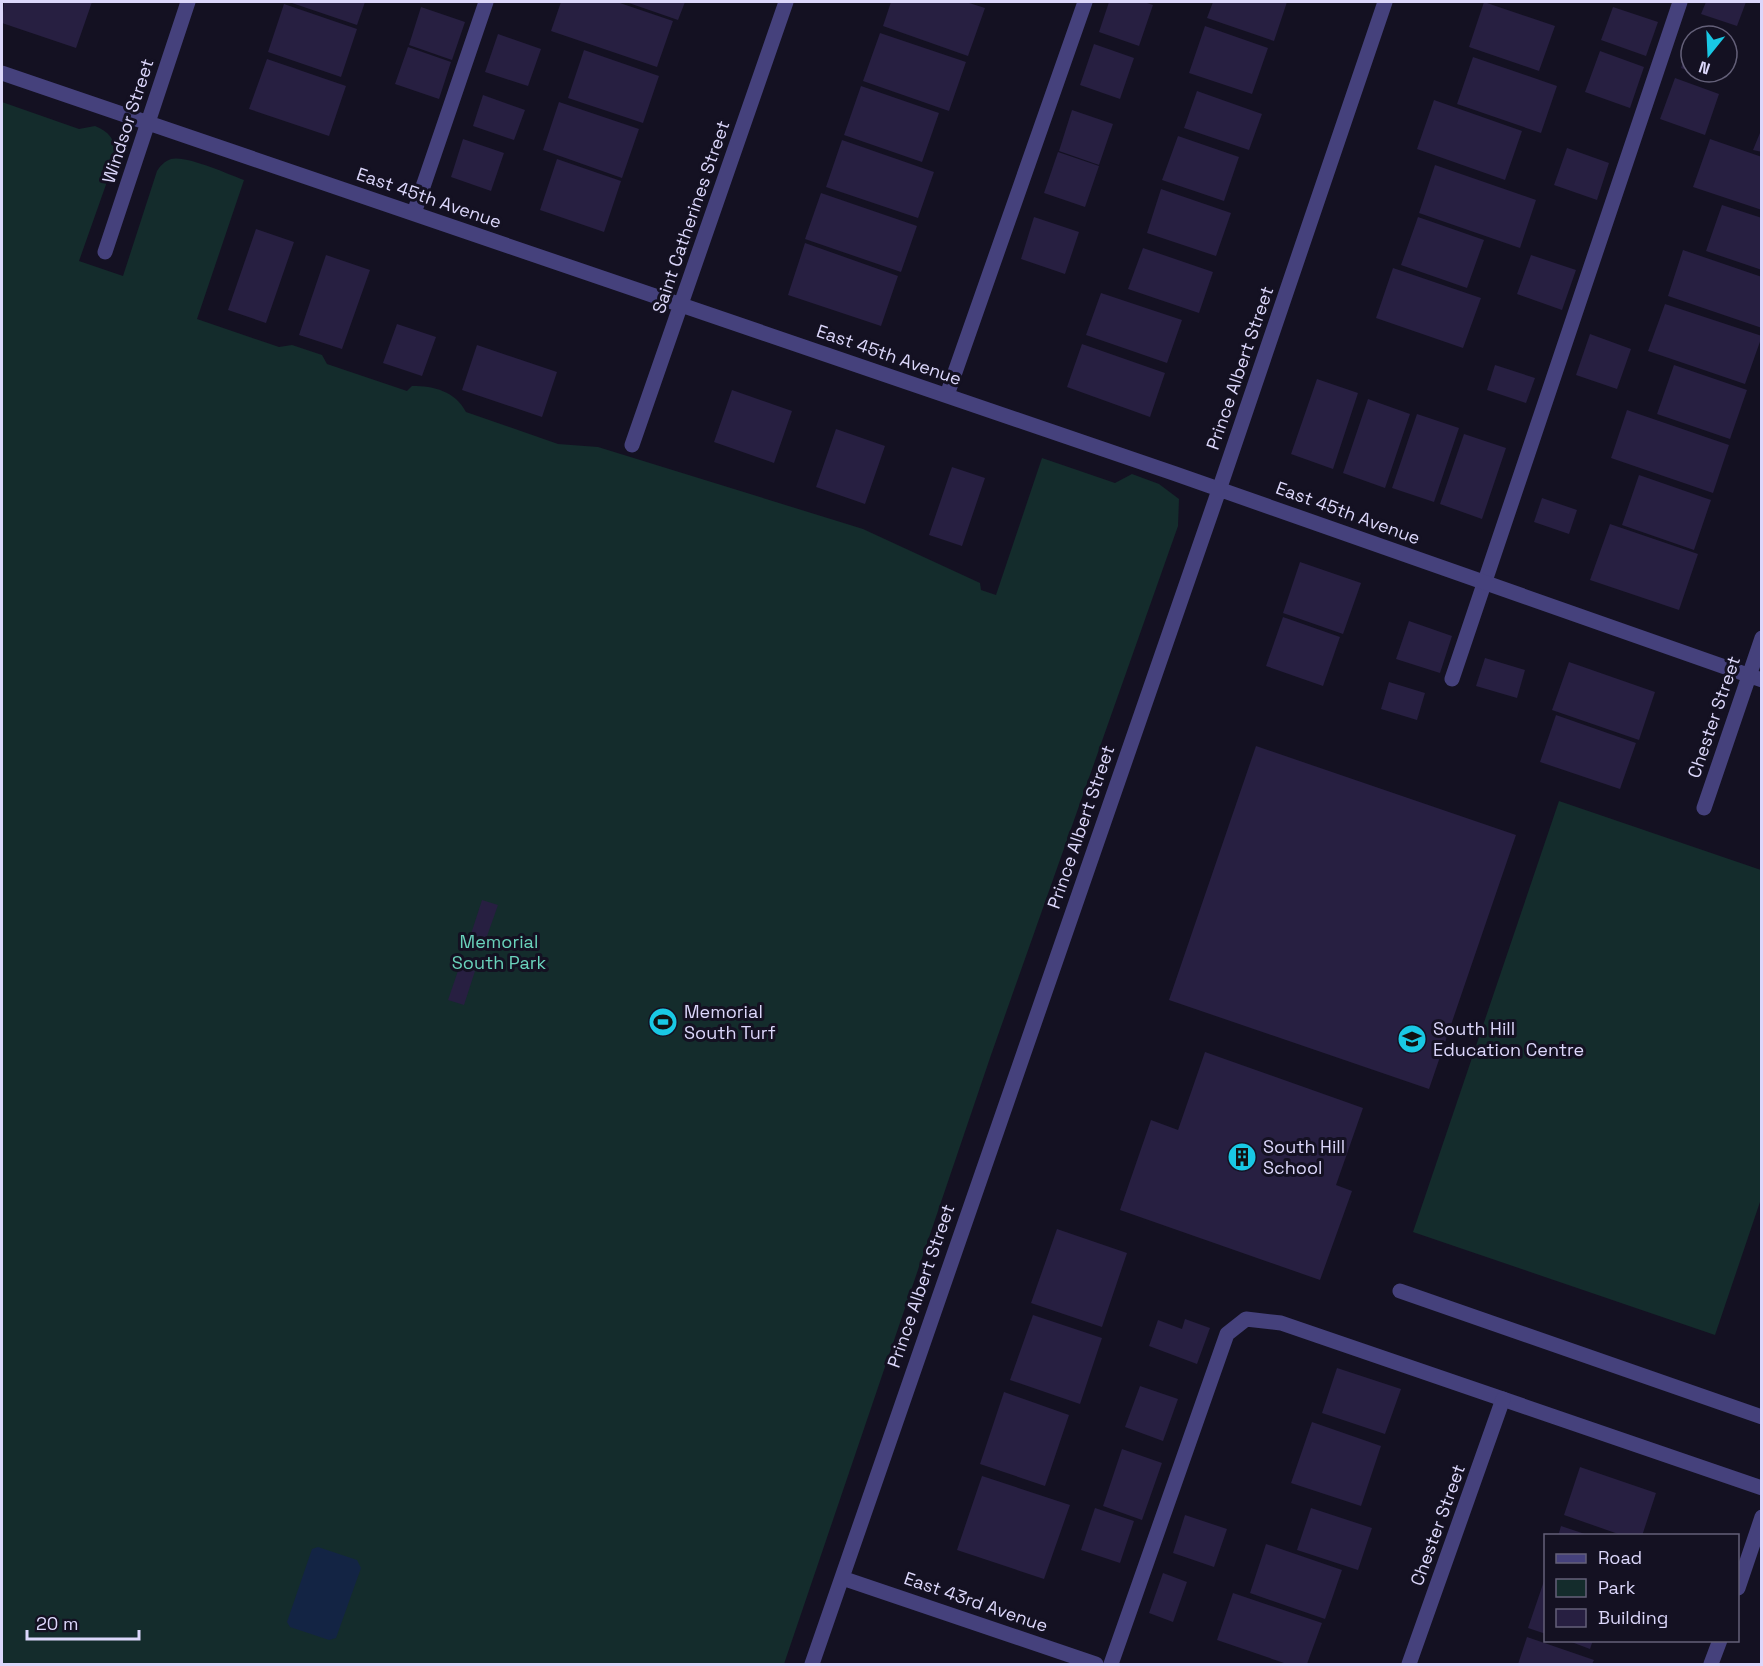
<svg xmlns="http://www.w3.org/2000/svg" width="1763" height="1666" font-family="'Space Grotesk',sans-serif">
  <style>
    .green { fill: #142c2c }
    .water { fill: #132444 }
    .building { fill: #271f41 }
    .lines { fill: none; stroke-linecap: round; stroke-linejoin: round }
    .service { stroke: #45417c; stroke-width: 15 }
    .minor { stroke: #45417c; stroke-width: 15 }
    .labels { text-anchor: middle; stroke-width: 6; stroke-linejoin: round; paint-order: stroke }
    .street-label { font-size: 18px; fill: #dcd7fb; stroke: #141122 }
    .park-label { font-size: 18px; fill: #6ad3bc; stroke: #141122 }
    .poi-label { font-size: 18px; fill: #dcd7fb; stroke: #141122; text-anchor: start }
  </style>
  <rect width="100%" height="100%" fill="#141122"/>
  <!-- green -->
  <path class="green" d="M2,102L79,129L95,126C111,132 117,143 115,159L79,261L123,276L157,171C160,166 165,161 171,159C186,155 228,174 244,180L197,319L279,347L292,345L322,355L327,364L407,391L412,386C434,386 455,391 466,412L558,444L598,447L863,529L980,583L981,590L996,595L1042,458L1115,483L1132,474L1159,484L1179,499L1178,526L991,1055L784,1664H2Z
    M1559,801L1761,870V1199L1715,1335L1413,1232Z"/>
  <!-- water -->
  <path class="water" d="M318,1547L357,1560L361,1568L336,1638L329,1640L290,1627L287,1622L312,1549Z"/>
  <!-- building -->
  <path class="building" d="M4,2H92L76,48L2,23Z
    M289,2H365L357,25Z
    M561,2H617L673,21L657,67L551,31Z
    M626,2H685L678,20Z
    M891,2H966L985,8L968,56L883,26Z
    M1109,2H1144L1153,5L1139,46L1099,32Z
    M1213,2H1287L1274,41L1207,18Z
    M1484,2L1555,26L1539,71L1469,47Z
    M1706,2H1746L1737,26L1701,14Z
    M284,4L357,29L341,77L268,52Z
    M421,7L465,22L452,60L409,45Z
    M1613,7L1658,22L1646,56L1601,40Z
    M1205,26L1268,48L1252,94L1189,73Z
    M880,33L966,62L949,111L863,81Z
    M498,34L541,49L528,86L485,72Z
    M1691,39V72L1681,68Z
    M1094,44L1134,58L1120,99L1080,85Z
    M408,47L451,62L439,99L395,84Z
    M584,50L659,76L643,123L568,98Z
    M1600,51L1644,67L1630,108L1585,92Z
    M1473,57L1557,86L1541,133L1457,104Z
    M267,59L346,86L329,136L249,109Z
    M1693,72H1721L1718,81Z
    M1675,78L1719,94L1705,135L1660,119Z
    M861,86L939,113L922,162L844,135Z
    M1197,91L1262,114L1249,150L1184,128Z
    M483,95L525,110L514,140L473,126Z
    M1434,100L1522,131L1505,180L1417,149Z
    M559,102L639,129L622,178L543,150Z
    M1072,110L1113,124L1099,165L1059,151Z
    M1762,128V152L1753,150Z
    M1178,136L1239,157L1224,201L1162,180Z
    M463,139L504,153L491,191L451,177Z
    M1710,139L1762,157V210L1693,187Z
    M842,140L934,172L918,218L826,187Z
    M1567,148L1609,163L1597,200L1554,185Z
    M1058,152L1099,166L1085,207L1044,193Z
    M557,159L621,181L604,232L540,210Z
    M1435,165L1536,200L1520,248L1419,213Z
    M1161,189L1231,213L1216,256L1147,233Z
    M821,193L917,226L901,272L805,239Z
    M1722,205L1762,218V270L1706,251Z
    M1034,217L1079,232L1065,274L1021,259Z
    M1418,217L1484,240L1467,288L1401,265Z
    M256,229L294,242L266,323L228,310Z
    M805,243L898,276L881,326L788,295Z
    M1143,248L1213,272L1199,313L1128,289Z
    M1683,250L1762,277V328L1668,296Z
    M326,255L370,270L342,349L299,335Z
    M1531,255L1576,270L1562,310L1517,294Z
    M1393,268L1481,298L1463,348L1376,318Z
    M1101,293L1182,320L1167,363L1086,335Z
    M1665,304L1762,336L1745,384L1648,351Z
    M397,324L436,337L422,376L383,363Z
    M1590,334L1631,349L1617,389L1576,375Z
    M1082,344L1165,373L1150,417L1067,387Z
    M477,345L557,372L542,417L462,390Z
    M1495,365L1535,378L1526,403L1487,390Z
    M1674,365L1747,390L1730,439L1657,414Z
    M1317,379L1358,393L1333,469L1291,454Z
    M732,390L792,411L774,463L714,442Z
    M1368,399L1410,414L1385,488L1343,473Z
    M1627,410L1729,445L1713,493L1611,458Z
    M1417,414L1459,428L1434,502L1392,488Z
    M836,429L885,446L865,504L816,487Z
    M1464,434L1506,448L1482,519L1440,504Z
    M952,467L985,478L962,546L929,535Z
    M1639,475L1711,500L1694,550L1622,525Z
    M1542,498L1577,510L1569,534L1534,522Z
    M1610,524L1698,554L1679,610L1590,580Z
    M1300,562L1361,583L1343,634L1283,613Z
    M1283,617L1340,637L1323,686L1266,666Z
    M1409,621L1452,636L1440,673L1396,659Z
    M1485,658L1525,670L1517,698L1476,686Z
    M1569,662L1655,692L1639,740L1552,710Z
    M1389,682L1425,693L1417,720L1381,709Z
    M1556,715L1636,743L1620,789L1540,762Z
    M1256,746L1516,835L1429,1089L1169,1000Z
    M482,900L498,905L486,939L471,934Z
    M460,965L475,971L464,1005L448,1000Z
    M1205,1052L1363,1108L1336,1185L1352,1191L1320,1280L1120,1210L1151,1120L1178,1130Z
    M1057,1229L1127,1253L1102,1327L1031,1303Z
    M1033,1315L1102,1338L1080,1404L1010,1380Z
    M1185,1319L1210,1328L1197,1364L1149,1346L1158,1320L1182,1329Z
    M1337,1368L1401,1389L1385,1434L1322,1413Z
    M1140,1386L1178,1399L1163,1441L1125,1427Z
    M1004,1392L1069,1415L1045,1486L980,1464Z
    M1312,1422L1381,1446L1361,1506L1291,1483Z
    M1122,1449L1162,1463L1142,1520L1103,1506Z
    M1580,1467L1656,1493L1642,1536H1624L1564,1515Z
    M982,1476L1070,1505L1044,1579L957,1550Z
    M1095,1508L1134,1521L1120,1563L1081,1550Z
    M1311,1508L1372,1528L1358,1570L1297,1550Z
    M1185,1515L1227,1529L1214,1567L1173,1553Z
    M1561,1526L1588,1535V1536H1558Z
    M1266,1544L1342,1570L1325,1619L1250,1593Z
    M1163,1573L1187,1582L1173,1622L1149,1613Z
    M1544,1581L1546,1582V1634L1528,1628Z
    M1233,1593L1322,1623L1307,1664H1287L1217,1640Z
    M1527,1637L1594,1660L1592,1664H1518Z
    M1566,1640H1593L1590,1649Z"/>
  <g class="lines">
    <!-- service -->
    <path class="service" d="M414,213L486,2
      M947,395L1085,2
      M1452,679L1680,2
      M1400,1291L1762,1417
      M1738,1588L1762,1517
      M1111,1664L1227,1334L1246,1319L1281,1323L1762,1488
      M1711,1664L1720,1640"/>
    <!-- minor -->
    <path class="minor" d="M2,73L1173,473L1762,680
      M105,252L188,2
      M632,445L786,2
      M1704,808L1762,638
      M842,1578L1096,1664
      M812,1664L1219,490L1385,2
      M1409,1664L1503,1399"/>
  </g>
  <!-- icons -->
  <defs>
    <g id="stadium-disc" transform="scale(1.5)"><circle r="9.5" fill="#19c8e4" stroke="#141122"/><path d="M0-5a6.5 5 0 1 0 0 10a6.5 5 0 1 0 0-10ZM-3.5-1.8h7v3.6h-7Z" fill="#111"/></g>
    <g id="school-disc" transform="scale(1.5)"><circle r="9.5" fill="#19c8e4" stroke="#141122"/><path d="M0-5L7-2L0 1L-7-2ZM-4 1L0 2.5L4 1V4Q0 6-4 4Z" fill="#111"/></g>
    <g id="building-disc" transform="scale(1.5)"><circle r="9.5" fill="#19c8e4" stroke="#141122"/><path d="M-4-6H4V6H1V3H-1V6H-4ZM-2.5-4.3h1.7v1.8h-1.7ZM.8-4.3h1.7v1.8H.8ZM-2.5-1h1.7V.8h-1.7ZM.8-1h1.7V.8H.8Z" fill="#111"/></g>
  </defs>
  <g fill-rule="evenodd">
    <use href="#stadium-disc" x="663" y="1022"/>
    <use href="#school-disc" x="1412" y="1039"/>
    <use href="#building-disc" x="1242" y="1157"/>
  </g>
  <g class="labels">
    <!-- street labels -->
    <g class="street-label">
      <text transform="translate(128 121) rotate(-72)" y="6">Windsor Street</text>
      <text transform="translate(429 198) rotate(19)" y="6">East 45th Avenue</text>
      <text transform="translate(691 217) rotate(-71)" y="6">Saint Catherines Street</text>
      <text transform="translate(889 355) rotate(19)" y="6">East 45th Avenue</text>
      <text transform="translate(1240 368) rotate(-71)" y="6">Prince Albert Street</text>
      <text transform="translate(1348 513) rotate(20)" y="6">East 45th Avenue</text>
      <text transform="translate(1714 717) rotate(-71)" y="6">Chester Street</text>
      <text transform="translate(1081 827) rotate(-71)" y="6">Prince Albert Street</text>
      <text transform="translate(921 1286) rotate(-71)" y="6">Prince Albert Street</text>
      <text transform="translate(1438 1525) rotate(-70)" y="6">Chester Street</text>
      <text transform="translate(976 1602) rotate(19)" y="6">East 43rd Avenue</text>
    </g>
    <!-- park labels -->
    <g class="park-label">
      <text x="499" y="948">Memorial<tspan x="499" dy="21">South Park</tspan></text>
    </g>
    <!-- poi labels -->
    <g class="poi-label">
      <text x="684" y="1018">Memorial<tspan x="684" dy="21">South Turf</tspan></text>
      <text x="1433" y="1035">South Hill<tspan x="1433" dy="21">Education Centre</tspan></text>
      <text x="1263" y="1153">South Hill<tspan x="1263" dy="21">School</tspan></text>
    </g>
  </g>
  <!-- border -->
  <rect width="1763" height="1666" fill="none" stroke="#dcd7fb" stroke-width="6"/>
  <!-- legend -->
  <rect x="1544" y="1534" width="195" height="108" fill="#141122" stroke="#646079" stroke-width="1.5"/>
  <rect x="1556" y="1554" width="30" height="9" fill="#45417c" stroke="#646079" stroke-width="1.5"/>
  <text x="1598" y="1564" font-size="18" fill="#dcd7fb">Road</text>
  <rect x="1556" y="1579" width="30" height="18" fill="#142c2c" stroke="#646079" stroke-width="1.5"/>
  <text x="1598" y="1594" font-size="18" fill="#dcd7fb">Park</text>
  <rect x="1556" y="1609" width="30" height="18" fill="#271f41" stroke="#646079" stroke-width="1.5"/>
  <text x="1598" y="1624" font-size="18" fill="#dcd7fb">Building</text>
  <!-- north arrow -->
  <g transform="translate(1709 54) rotate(198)"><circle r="28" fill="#141122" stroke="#646079" stroke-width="1.5"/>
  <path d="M0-4.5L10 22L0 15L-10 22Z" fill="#19c8e4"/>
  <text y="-9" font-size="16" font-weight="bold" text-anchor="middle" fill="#dcd7fb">N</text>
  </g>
  <!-- scale -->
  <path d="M27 1630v9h112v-9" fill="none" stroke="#dcd7fb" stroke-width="3"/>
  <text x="36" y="1630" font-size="18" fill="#dcd7fb" stroke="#141122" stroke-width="4.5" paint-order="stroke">20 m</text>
</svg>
